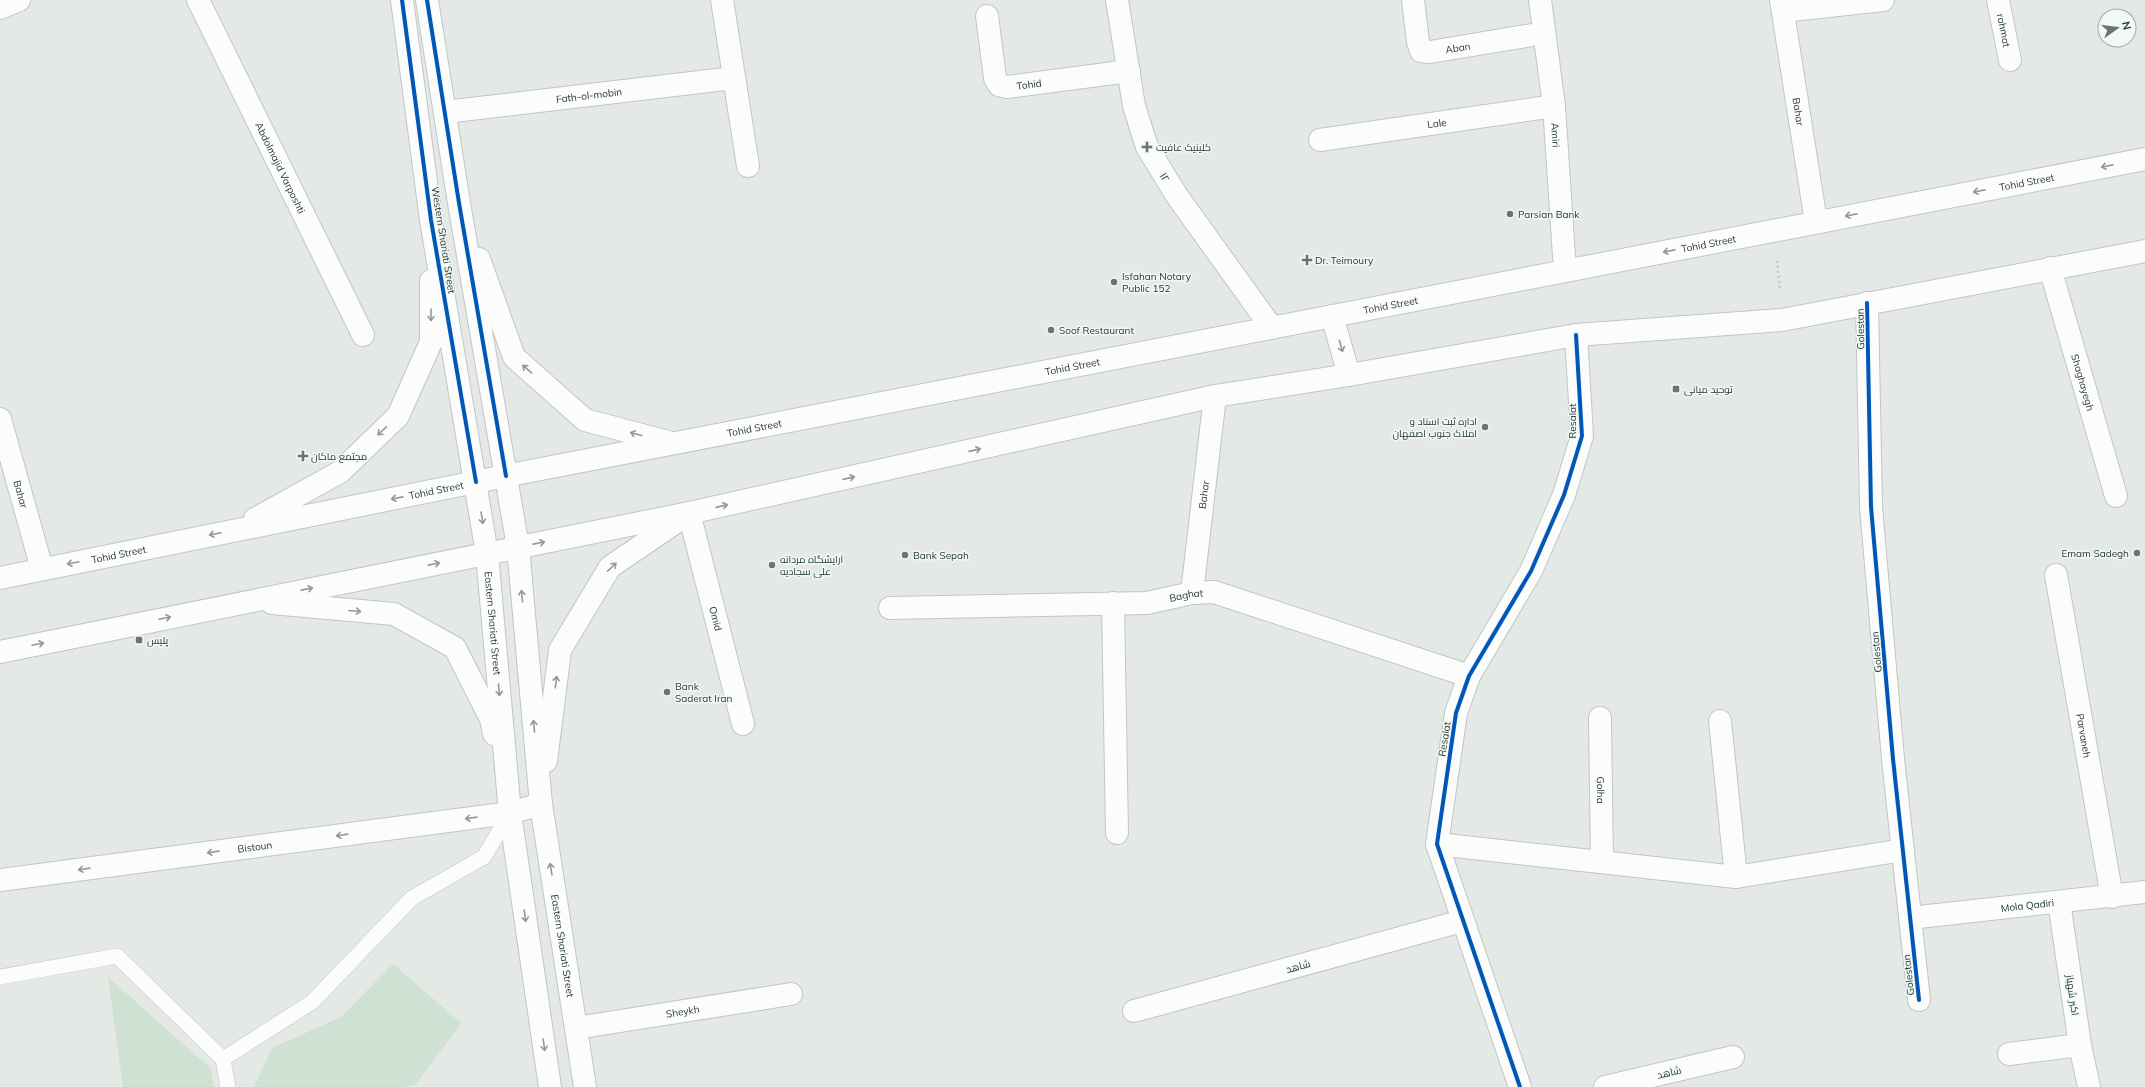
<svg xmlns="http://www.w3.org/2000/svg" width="2145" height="1087" font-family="Mulish,Cairo,sans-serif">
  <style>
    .green { fill: #cfe1d2 }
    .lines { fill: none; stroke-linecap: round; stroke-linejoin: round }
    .lane-casing { stroke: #c1c6c3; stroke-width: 16 }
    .street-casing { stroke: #c1c6c3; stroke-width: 24 }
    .secondary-casing { stroke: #c0c6c3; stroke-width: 24 }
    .path { stroke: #c1c9c4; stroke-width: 2.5; stroke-dasharray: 2 3; stroke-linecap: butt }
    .lane { stroke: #fbfcfb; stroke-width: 15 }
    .street { stroke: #fbfcfb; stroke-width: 22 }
    .secondary { stroke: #fbfcfb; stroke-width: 22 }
    .cycleway-casing { stroke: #f2f8f4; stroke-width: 6 }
    .cycleway { stroke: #0057b8; stroke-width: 4 }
    .oneway { stroke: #909b96 }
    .poi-dot { fill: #677770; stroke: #f2f8f4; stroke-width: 1.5 }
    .labels { text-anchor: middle; stroke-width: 3; stroke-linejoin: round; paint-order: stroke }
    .street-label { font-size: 10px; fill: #243a31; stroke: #f2f8f4 }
    .poi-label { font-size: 10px; fill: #243a31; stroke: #f2f8f4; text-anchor: start }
  </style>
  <rect width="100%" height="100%" fill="#e4e9e6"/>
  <!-- green -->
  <path class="green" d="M393,964L461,1023L415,1085L405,1087H254L272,1048L341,1017Z
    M108,977L210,1068L214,1087H123Z"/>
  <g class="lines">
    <!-- lane casing -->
    <g class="lane-casing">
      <path id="lane" d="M0,977L117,956L223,1059L228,1087
        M223,1059L312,1002L412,898L484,857L510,813"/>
    </g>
    <!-- street casing -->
    <g class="street-casing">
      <g id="street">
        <path id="s1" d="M198,0L363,335"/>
        <path d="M722,0L748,166"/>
        <path d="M1117,0L1134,106L1147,147L1177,196L1272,328"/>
        <path id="s2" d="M1413,0L1418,42L1421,51L1430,52L1544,33"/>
        <path id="s3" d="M1540,0L1554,106L1565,271"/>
        <path id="s4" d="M1781,0L1816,222"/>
        <path id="s5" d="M1998,0L2010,60"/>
        <path d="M0,8L19,0"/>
        <path d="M1783,11L1883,0"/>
        <path id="s6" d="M987,16L995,78L999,85L1007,87L1129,71"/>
        <path id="s7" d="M445,112L734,78"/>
        <path id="s8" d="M1320,140L1554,106"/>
        <path id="s9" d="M2050,268L2116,496"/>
        <path d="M1867,303L1871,507L1893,759L1919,1000"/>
        <path id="s10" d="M0,419L42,569"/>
        <path id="s11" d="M689,513L743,724"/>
        <path id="s12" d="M2056,575L2112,897"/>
        <path id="s13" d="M1192,593L1215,396"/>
        <path d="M1113,603L1117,833"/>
        <path id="s14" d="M890,608L1147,603L1192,593L1214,592L1469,676"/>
        <path id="s15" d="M1600,718L1602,862"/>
        <path d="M1720,721L1736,877"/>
        <path d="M1437,844L1736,877L1903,850"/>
        <path id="s16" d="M0,880L510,813L541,804"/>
        <path d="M2059,902L2080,1045L2089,1087"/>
        <path id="s17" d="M1910,918L2145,892"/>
        <path d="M1134,1011L1462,921"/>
        <path id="s18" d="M576,1028L791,994"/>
        <path d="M2009,1054L2080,1045"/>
        <path d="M1520,1087L1437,844L1456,713L1469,676L1531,571L1564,495L1582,436L1576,335"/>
        <path d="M1605,1087L1733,1057"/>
      </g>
    </g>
    <!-- secondary casing -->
    <g class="secondary-casing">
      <g id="secondary">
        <path id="s19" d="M402,0L431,220L487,554L510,813L550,1087"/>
        <path id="s20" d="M427,0L459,203L518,547L541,804L585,1087"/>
        <path d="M479,259L514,357L585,420L668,442"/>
        <path d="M1332,316L1349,375"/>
        <path d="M255,519L340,472L398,416L431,342V281"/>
        <path id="s21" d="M0,578L510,475L2145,159"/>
        <path d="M272,603L394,614L455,648L491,719L494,734"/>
        <path d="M0,652L689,513L1215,396L1349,375L1576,335L1782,320L2145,251"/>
        <path d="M546,761L560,650L610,567L682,518"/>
      </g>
    </g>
    <!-- path -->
    <path class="path" d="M1777,261L1780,290"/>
    <!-- lane -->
    <use href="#lane" class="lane"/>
    <!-- street -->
    <use href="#street" class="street"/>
    <!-- secondary -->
    <use href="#secondary" class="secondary"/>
    <!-- cycleway casing -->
    <g class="cycleway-casing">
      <path id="cycleway" d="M402,0L431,220L476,482
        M427,0L459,203L506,476
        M1867,303L1871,507L1893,759L1919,1000
        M1520,1087L1437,844L1456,713L1469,676L1531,571L1564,495L1582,436L1576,335"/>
    </g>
    <!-- cycleway -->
    <use href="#cycleway" class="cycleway"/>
  </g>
  <!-- one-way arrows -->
  <defs><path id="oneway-shaft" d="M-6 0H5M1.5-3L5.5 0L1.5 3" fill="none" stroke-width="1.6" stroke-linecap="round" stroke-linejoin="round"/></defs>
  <g class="oneway">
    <use href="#oneway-shaft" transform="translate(2107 166) rotate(169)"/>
    <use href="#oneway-shaft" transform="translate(1979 191) rotate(169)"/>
    <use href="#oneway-shaft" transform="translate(1851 215) rotate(169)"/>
    <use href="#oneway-shaft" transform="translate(1669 251) rotate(169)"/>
    <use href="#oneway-shaft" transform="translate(431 315) rotate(90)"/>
    <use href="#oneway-shaft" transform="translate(1341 346) rotate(74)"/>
    <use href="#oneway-shaft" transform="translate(527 369) rotate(-139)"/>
    <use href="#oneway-shaft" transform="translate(382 431) rotate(136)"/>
    <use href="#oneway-shaft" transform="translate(636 434) rotate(-165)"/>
    <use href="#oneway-shaft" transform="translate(975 450) rotate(-13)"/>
    <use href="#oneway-shaft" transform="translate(849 478) rotate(-13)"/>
    <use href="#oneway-shaft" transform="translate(397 498) rotate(169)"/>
    <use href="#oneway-shaft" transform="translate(722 506) rotate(-13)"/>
    <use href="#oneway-shaft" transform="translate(482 518) rotate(81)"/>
    <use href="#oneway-shaft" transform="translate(215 534) rotate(168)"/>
    <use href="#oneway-shaft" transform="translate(539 543) rotate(-11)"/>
    <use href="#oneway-shaft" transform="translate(73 563) rotate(168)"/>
    <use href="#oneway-shaft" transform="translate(434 564) rotate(-11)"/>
    <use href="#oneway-shaft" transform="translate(612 567) rotate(-44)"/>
    <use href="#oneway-shaft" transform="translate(307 589) rotate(-11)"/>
    <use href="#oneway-shaft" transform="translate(522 596) rotate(-95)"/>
    <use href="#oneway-shaft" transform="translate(355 611) rotate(5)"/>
    <use href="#oneway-shaft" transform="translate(165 618) rotate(-12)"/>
    <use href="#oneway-shaft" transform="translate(38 644) rotate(-12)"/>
    <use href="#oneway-shaft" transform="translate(556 682) rotate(-83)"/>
    <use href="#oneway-shaft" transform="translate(499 690) rotate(85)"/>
    <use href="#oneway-shaft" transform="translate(534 726) rotate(-95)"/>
    <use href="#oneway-shaft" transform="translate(471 818) rotate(172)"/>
    <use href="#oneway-shaft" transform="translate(342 835) rotate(172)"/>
    <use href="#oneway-shaft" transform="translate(213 852) rotate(172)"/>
    <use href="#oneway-shaft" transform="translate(84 869) rotate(172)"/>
    <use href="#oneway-shaft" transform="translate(551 869) rotate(-99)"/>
    <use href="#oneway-shaft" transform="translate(525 916) rotate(82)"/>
    <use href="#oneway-shaft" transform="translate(544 1045) rotate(82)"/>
  </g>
  <!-- markers -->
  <g class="poi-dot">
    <path d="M1145 141h4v4h4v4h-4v4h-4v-4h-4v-4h4z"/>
    <circle cx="1510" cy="214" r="4"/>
    <path d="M1305 254h4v4h4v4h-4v4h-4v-4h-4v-4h4z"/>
    <circle cx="1114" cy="282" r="4"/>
    <circle cx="1051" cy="330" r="4"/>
    <rect x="1672" y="385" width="8" height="8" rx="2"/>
    <circle cx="1485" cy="427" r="4"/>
    <path d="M301 450h4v4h4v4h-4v4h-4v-4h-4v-4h4z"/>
    <circle cx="2137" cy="553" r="4"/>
    <circle cx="905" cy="555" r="4"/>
    <circle cx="772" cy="565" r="4"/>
    <rect x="135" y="636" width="8" height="8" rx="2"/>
    <circle cx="667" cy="692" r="4"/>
  </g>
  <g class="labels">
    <!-- street labels -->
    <g class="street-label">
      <text dy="4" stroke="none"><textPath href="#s5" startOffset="31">rahmat</textPath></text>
      <text dy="4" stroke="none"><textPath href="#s2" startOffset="89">Aban</textPath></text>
      <text dy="4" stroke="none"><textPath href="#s6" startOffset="101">Tohid</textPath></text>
      <text dy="4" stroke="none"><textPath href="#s7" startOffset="145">Fath-ol-mobin</textPath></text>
      <text dy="4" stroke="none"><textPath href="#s4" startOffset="113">Bahar</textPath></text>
      <text dy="4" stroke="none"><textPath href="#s8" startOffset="118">Lale</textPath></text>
      <text dy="4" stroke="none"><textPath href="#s3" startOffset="136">Amiri</textPath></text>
      <text dy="4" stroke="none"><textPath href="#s1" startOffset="187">Abdolmajid Varposhti</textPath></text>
      <text transform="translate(1165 177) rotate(59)" y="4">۱۲</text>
      <text dy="4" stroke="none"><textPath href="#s21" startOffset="2065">Tohid Street</textPath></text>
      <text transform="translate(444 240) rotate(81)" y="4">Western Shariati Street</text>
      <text dy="4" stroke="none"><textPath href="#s21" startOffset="1741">Tohid Street</textPath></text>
      <text dy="4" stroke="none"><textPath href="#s21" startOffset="1417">Tohid Street</textPath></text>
      <text transform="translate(1860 329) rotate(-91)" y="4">Golestan</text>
      <text dy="4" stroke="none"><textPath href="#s21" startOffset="1093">Tohid Street</textPath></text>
      <text dy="4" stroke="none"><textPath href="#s9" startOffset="119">Shaghayegh</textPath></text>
      <text transform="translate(1572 421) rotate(-90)" y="4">Resalat</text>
      <text dy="4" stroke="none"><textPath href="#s21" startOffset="769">Tohid Street</textPath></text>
      <text dy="4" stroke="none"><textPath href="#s21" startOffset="445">Tohid Street</textPath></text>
      <text dy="4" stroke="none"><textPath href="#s10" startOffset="78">Bahar</textPath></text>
      <text dy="4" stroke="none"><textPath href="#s13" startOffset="99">Bahar</textPath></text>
      <text dy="4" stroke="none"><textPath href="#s21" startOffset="121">Tohid Street</textPath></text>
      <text dy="4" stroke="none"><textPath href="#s14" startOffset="297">Baghat</textPath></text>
      <text dy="4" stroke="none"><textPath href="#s11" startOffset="109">Omid</textPath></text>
      <text dy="4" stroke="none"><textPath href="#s19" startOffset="630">Eastern Shariati Street</textPath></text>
      <text transform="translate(1876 652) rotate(-95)" y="4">Golestan</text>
      <text dy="4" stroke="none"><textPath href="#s12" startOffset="163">Parvaneh</textPath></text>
      <text transform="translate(1444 739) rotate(-81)" y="4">Resalat</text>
      <text dy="4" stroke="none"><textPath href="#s15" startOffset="72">Golha</textPath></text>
      <text dy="4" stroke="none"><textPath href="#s16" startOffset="257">Bistoun</textPath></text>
      <text dy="4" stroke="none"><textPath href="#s17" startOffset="118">Mola Qadiri</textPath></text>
      <text dy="4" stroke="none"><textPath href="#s20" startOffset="956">Eastern Shariati Street</textPath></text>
      <text transform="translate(1298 966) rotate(-15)" y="4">شاهد</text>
      <text transform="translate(1908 975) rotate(-96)" y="4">Golestan</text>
      <text transform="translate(2073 995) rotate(82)" y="4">اکبر شهباز</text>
      <text dy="4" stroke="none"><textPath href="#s18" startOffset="108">Sheykh</textPath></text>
      <text transform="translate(1669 1072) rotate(-13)" y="4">شاهد</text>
    </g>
    <!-- poi labels -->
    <g class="poi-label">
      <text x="1156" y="151">کلینیک عافیت</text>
      <text x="1518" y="218">Parsian Bank</text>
      <text x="1315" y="264">Dr. Teimoury</text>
      <text x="1122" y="280">Isfahan Notary<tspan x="1122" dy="12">Public 152</tspan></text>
      <text x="1059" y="334">Soof Restaurant</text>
      <text x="1684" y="393">توحید میانی</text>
      <text x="1477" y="425" text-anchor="end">اداره ثبت اسناد و<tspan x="1477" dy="12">املاک جنوب اصفهان</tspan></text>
      <text x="311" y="460">مجتمع ماکان</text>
      <text x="2129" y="557" text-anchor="end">Emam Sadegh</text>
      <text x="913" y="559">Bank Sepah</text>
      <text x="780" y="563">آرایشگاه مردانه<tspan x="780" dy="12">علی سجادیه</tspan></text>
      <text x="147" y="644">پلیس</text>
      <text x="675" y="690">Bank<tspan x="675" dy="12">Saderat Iran</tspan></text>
    </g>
  </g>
  <!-- north arrow -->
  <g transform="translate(2117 28) rotate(76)"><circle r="19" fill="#f2f8f4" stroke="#a0aca6"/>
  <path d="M0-3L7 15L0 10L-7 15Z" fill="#677770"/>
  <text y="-6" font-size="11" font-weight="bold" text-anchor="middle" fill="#243a31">N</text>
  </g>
</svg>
